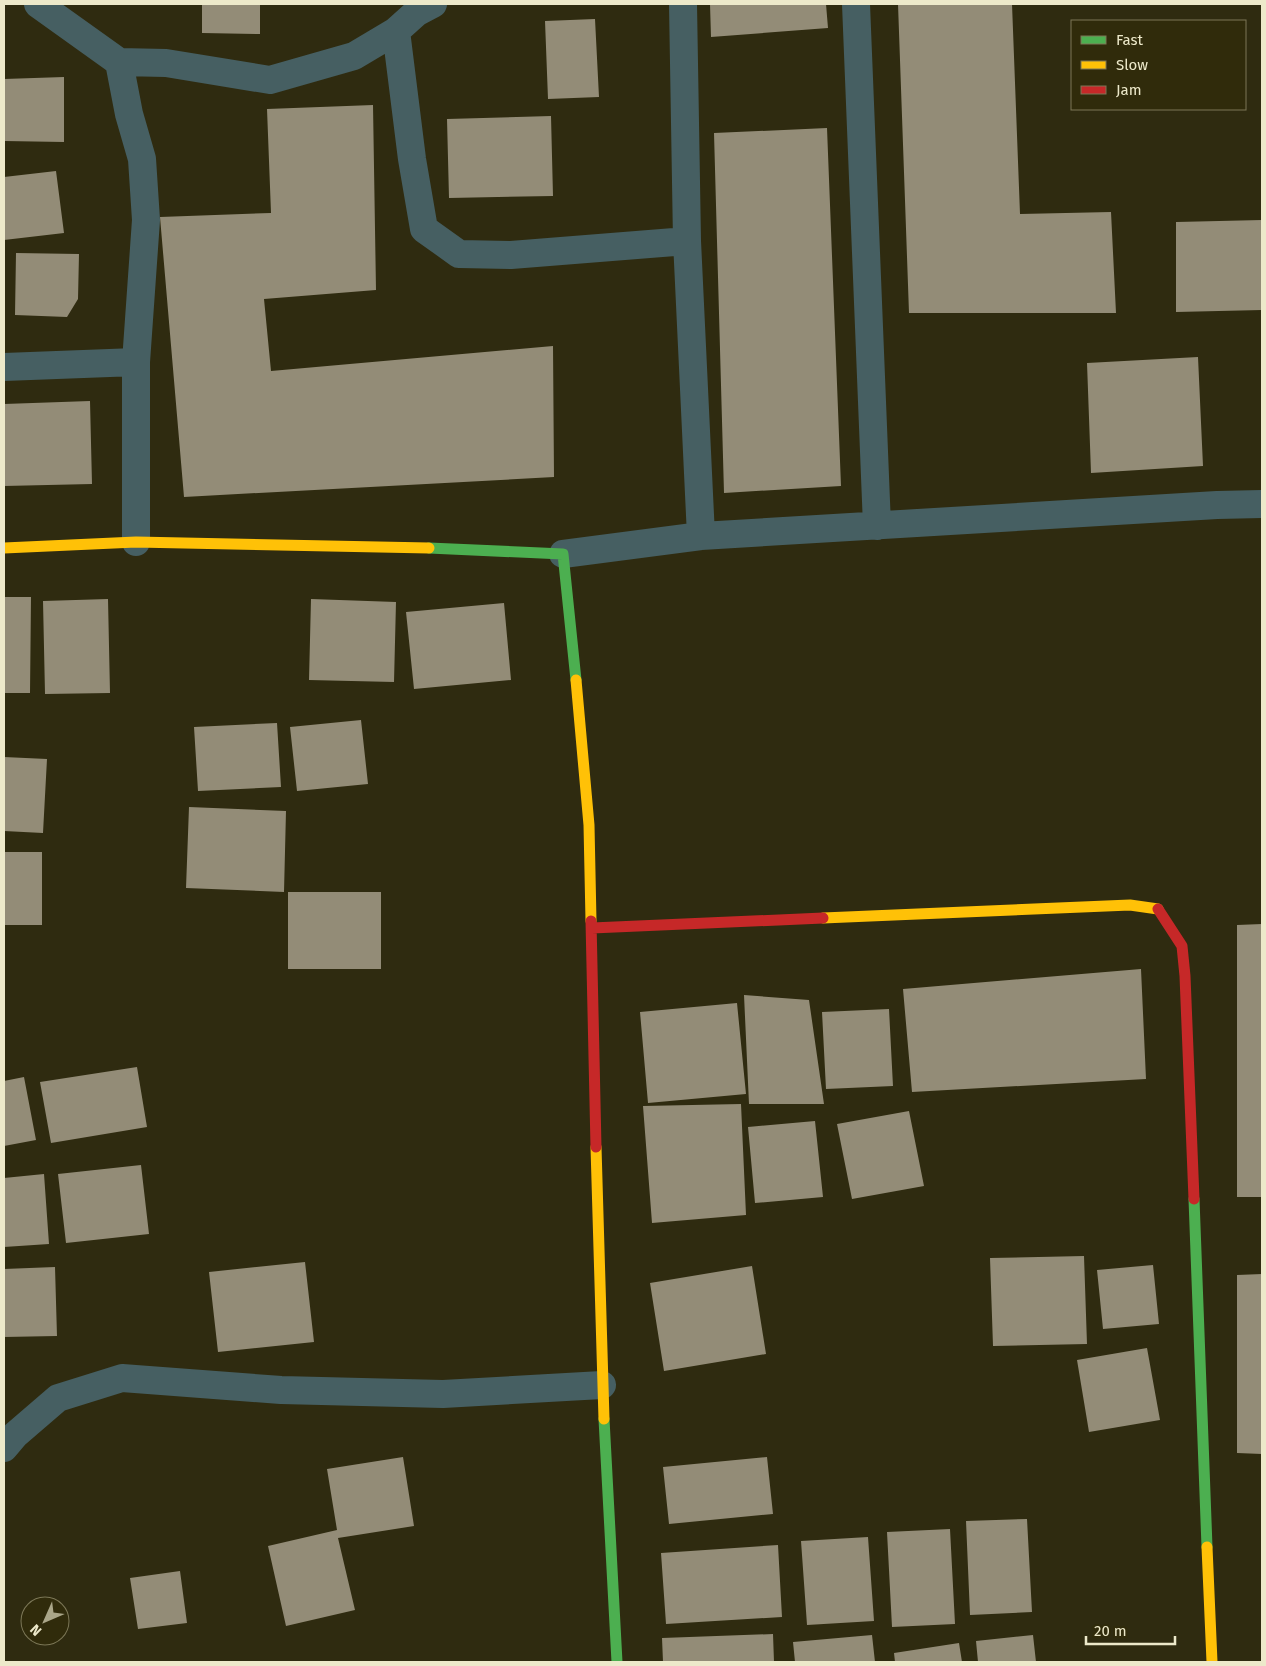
<svg xmlns="http://www.w3.org/2000/svg" width="1266" height="1666" font-family="'Fira Sans',sans-serif">
  <style>
    .building { fill: #938c77 }
    .lines { fill: none; stroke-linecap: round; stroke-linejoin: round }
    .street { stroke: #465f62; stroke-width: 28 }
    .fast { stroke: #4caf50; stroke-width: 11 }
    .slow { stroke: #ffc107; stroke-width: 11 }
    .jam { stroke: #c62828; stroke-width: 11 }
  </style>
  <rect width="100%" height="100%" fill="#2f2b10"/>
  <!-- building -->
  <path class="building" d="M202,4H260V34L202,33Z
    M710,4H826L828,28L711,37Z
    M898,4H1012L1020,214L1111,212L1116,313H909Z
    M595,19L599,97L548,99L545,21Z
    M64,77V142L4,141V79Z
    M373,105L376,290L264,299L271,371L553,346L554,477L184,497L160,217L271,213L267,109Z
    M551,116L553,196L449,198L447,119Z
    M827,128L841,486L724,493L714,133Z
    M56,171L64,233L4,240V177Z
    M1262,220V310L1176,312V222Z
    M16,253L79,254L78,299L67,317L15,315Z
    M1198,357L1203,466L1091,473L1087,363Z
    M90,401L92,484L4,486V404Z
    M4,597H31L30,693H4Z
    M108,599L110,693L45,694L43,601Z
    M311,599L396,602L394,682L309,680Z
    M504,603L511,680L414,689L406,612Z
    M361,720L368,784L297,791L290,727Z
    M277,723L281,787L198,791L194,727Z
    M4,757L47,759L43,833L4,831Z
    M189,807L286,811L284,892L186,888Z
    M4,852H42V925H4Z
    M288,892H381V969H288Z
    M1262,924V1197H1237V925Z
    M1141,969L1146,1079L912,1092L903,989Z
    M744,995L809,1000L824,1104H749Z
    M737,1003L746,1094L648,1103L640,1012Z
    M889,1009L893,1086L826,1089L822,1012Z
    M137,1067L147,1127L51,1143L40,1082Z
    M24,1077L36,1140L4,1146V1081Z
    M741,1104L746,1215L652,1223L643,1106Z
    M909,1111L924,1186L852,1199L837,1124Z
    M815,1121L823,1197L755,1203L748,1127Z
    M141,1165L149,1234L66,1243L58,1174Z
    M44,1174L49,1244L4,1247V1178Z
    M1084,1256L1087,1344L993,1346L990,1258Z
    M305,1262L314,1342L218,1352L209,1272Z
    M1153,1265L1159,1324L1103,1329L1097,1270Z
    M752,1266L766,1354L664,1371L650,1283Z
    M55,1267L57,1336L4,1337V1269Z
    M1262,1274V1454L1237,1453V1275Z
    M1147,1348L1160,1420L1089,1432L1077,1360Z
    M403,1457L414,1526L338,1538L355,1610L286,1626L268,1546L337,1530L327,1469Z
    M767,1457L773,1514L669,1524L663,1467Z
    M1027,1519L1032,1612L970,1615L966,1521Z
    M950,1529L955,1624L892,1627L887,1532Z
    M868,1537L874,1621L807,1625L801,1541Z
    M778,1545L782,1617L666,1624L661,1553Z
    M180,1571L187,1623L138,1629L130,1578Z
    M773,1634L774,1662H663L662,1638Z
    M872,1635L875,1662H795L793,1642Z
    M1033,1635L1036,1662H978L976,1641Z
    M959,1643L962,1662H895L894,1653Z"/>
  <g class="lines">
    <!-- street -->
    <path class="street" d="M38,4L119,62L166,63L270,80L354,56L396,31L416,13L433,4
      M683,4L687,241L701,536
      M856,4L877,526
      M396,31L412,159L424,229L459,254L511,255L687,241
      M119,62L129,114L142,159L146,220L136,362V542
      M4,367L136,362
      M563,554L701,536L1217,505L1262,504
      M4,1448L15,1435L58,1398L122,1378L281,1390L443,1394L602,1385"/>
    <!-- fast -->
    <path class="fast" d="M429,548L563,554L576,680
      M1194,1199L1207,1547
      M604,1419L617,1662"/>
    <!-- slow -->
    <path class="slow" d="M4,548L136,542L429,548
      M576,680L589,825L591,921
      M823,918L1130,905L1158,909
      M596,1147L604,1419
      M1207,1547L1212,1662"/>
    <!-- jam -->
    <path class="jam" d="M1158,909L1182,946L1185,976L1194,1199
      M591,921L596,1147
      M592,928L823,918"/>
  </g>
  <!-- border -->
  <rect width="1266" height="1666" fill="none" stroke="#ede9ca" stroke-width="10"/>
  <!-- legend -->
  <rect x="1071" y="20" width="175" height="90" fill="#302b0b" stroke="#7c7757"/>
  <rect x="1081" y="36" width="25" height="8" fill="#4caf50" stroke="#7c7757"/>
  <text x="1116" y="45" font-size="15" fill="#ede9ca">Fast</text>
  <rect x="1081" y="61" width="25" height="8" fill="#ffc107" stroke="#7c7757"/>
  <text x="1116" y="70" font-size="15" fill="#ede9ca">Slow</text>
  <rect x="1081" y="86" width="25" height="8" fill="#c62828" stroke="#7c7757"/>
  <text x="1116" y="95" font-size="15" fill="#ede9ca">Jam</text>
  <!-- north arrow -->
  <g transform="translate(45 1621) rotate(225)"><circle r="24" fill="#302b0b" stroke="#7c7757"/>
  <path d="M0-4L9 19L0 12L-9 19Z" fill="#aaa689"/>
  <text y="-8" font-size="14" font-weight="bold" text-anchor="middle" fill="#ede9ca">N</text>
  </g>
  <!-- scale -->
  <path d="M1086 1636v8h89v-8" fill="none" stroke="#ede9ca" stroke-width="2.5"/>
  <text x="1094" y="1636" font-size="15" fill="#ede9ca" stroke="#302b0b" stroke-width="4" paint-order="stroke">20 m</text>
</svg>
